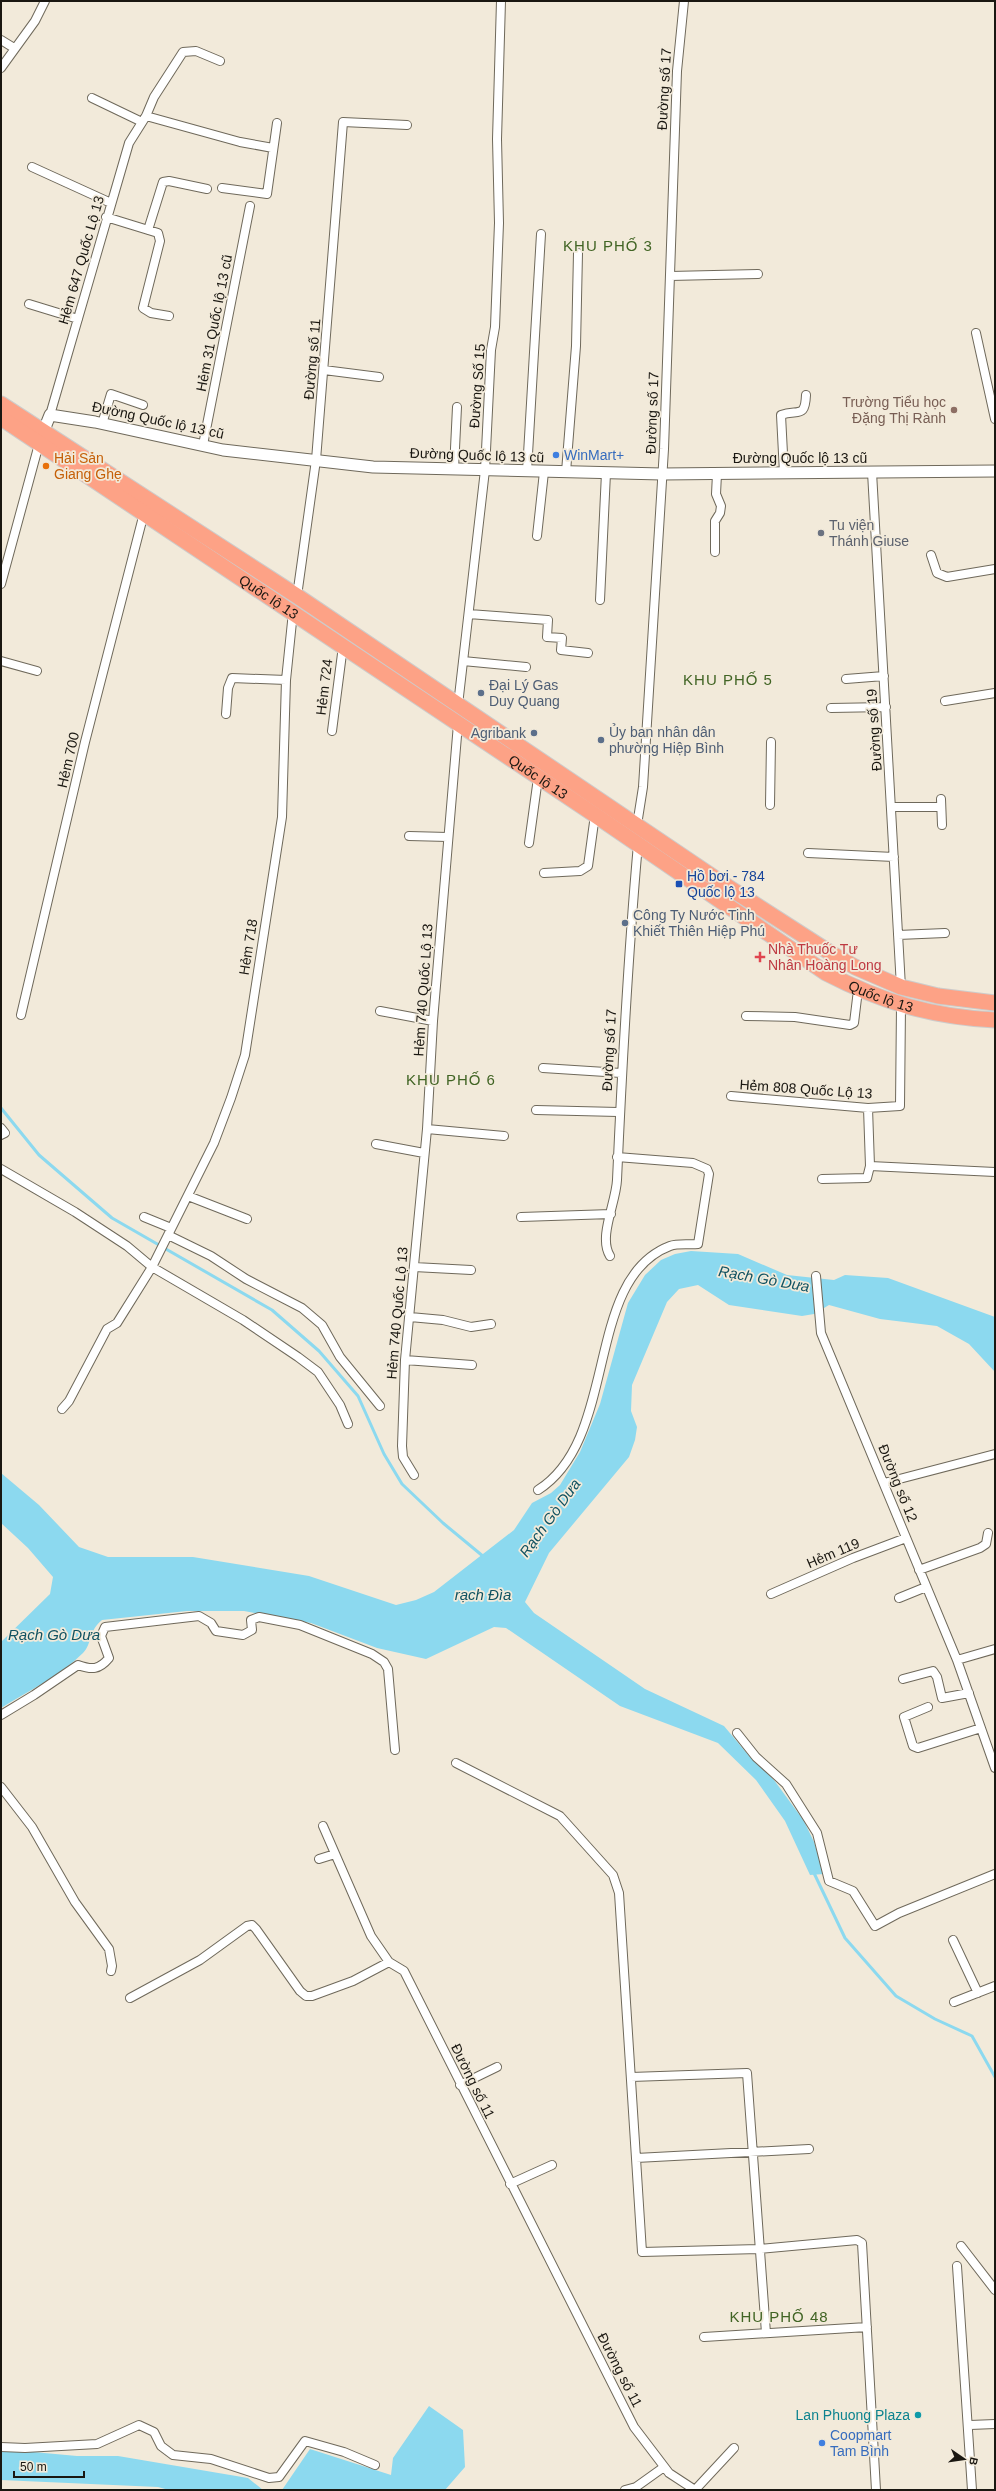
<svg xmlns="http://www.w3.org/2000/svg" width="996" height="2491" font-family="Arial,sans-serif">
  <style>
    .water { fill: #8cd9ef }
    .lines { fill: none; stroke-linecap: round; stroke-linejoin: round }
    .stream { stroke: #8cd9ef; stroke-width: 3 }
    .street-casing { stroke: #6f695b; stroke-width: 10 }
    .secondary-casing { stroke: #6f695b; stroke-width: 13 }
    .highway-casing { stroke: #cdcccb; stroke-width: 17 }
    .street { stroke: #fff; stroke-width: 8 }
    .secondary { stroke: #fff; stroke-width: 11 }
    .highway { stroke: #fda286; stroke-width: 15 }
    .education-dot { fill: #8d6e63; stroke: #f2eada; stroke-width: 1.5 }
    .shop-dot { fill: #3f7fe0; stroke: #f2eada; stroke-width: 1.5 }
    .food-dot { fill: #e8710a; stroke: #f2eada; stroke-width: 1.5 }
    .worship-dot { fill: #6b7280; stroke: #f2eada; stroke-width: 1.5 }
    .service-dot { fill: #5c6f8a; stroke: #f2eada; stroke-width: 1.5 }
    .transit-dot { fill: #1a4fb4; stroke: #f2eada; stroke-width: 1.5 }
    .health-dot { fill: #e0444e; stroke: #f2eada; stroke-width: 1.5 }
    .culture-dot { fill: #0f9aa8; stroke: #f2eada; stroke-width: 1.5 }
    .labels { text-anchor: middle; stroke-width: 3.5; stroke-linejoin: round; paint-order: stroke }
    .street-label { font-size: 14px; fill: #1a1711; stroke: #f2eada }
    .education-label { font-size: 14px; fill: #785e54; stroke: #f2eada; text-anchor: end }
    .shop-label { font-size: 14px; fill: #366cbe; stroke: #f2eada; text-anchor: start }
    .food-label { font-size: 14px; fill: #c56008; stroke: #f2eada; text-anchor: start }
    .worship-label { font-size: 14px; fill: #5b616d; stroke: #f2eada; text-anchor: start }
    .service-label { font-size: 14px; fill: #4e5e75; stroke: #f2eada; text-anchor: start }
    .transit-label { font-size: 14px; fill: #164399; stroke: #f2eada; text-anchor: start }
    .health-label { font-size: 14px; fill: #be3a42; stroke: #f2eada; text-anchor: start }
    .culture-label { font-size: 14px; fill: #0d838f; stroke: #f2eada; text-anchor: end }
    .neighbourhood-label { font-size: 15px; letter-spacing: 1px; fill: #416424; stroke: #f2eada }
    .water-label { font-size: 15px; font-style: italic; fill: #105261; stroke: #f2eada }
  </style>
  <rect width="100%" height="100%" fill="#f2eada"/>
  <!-- water -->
  <path class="water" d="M691,1251L738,1254L787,1275L834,1280L845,1275L888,1278L995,1317V1372L969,1344L937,1326L880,1319L829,1305L814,1314L802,1316L729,1305L698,1285L679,1289L667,1302L632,1385L631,1411L637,1427L635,1440L629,1457L549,1553L525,1602L534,1613L645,1689L724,1726L750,1757L774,1780L804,1821L814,1842L824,1874L810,1875L785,1821L756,1780L718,1743L620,1706L506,1628L494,1627L426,1659L377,1648L311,1623L244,1611H187L102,1620C89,1630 92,1644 83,1653C60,1676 28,1691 1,1708V1642L50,1594L53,1577L28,1548L1,1523V1473L39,1505L79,1547L108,1557H193L309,1576L396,1605L416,1600L434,1592L514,1530L532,1503L551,1493L560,1485L580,1452L600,1404L628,1303L645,1275L661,1260L675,1254Z
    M429,2406L463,2430L465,2467L445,2490H282L310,2449L391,2475L393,2458Z
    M1,2449L77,2456H118L248,2478L263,2490H169L158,2487L1,2480Z"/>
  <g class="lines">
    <!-- stream -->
    <path class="stream" d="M1,1108L39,1155L112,1218L272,1310L319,1351L358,1396L384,1454L402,1484L443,1523L484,1557
      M813,1871L845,1938L896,1996L935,2019L972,2036L995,2077"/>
    <!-- street casing -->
    <g class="street-casing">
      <path id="street" d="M1,40L14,48
        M1,68L35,21L45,1
        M92,98L142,122
        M146,116L240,142L273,148
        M32,167L111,203
        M222,188L267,194L277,123
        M106,217L158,233L160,241L143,308L151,313L169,316
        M148,230L163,182L169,181L207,189
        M670,276L758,274
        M29,304L78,319
        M976,333L995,419
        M324,370L379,377
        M50,415L129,143L146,116L154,97L183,52L196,51L220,61
        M102,424L111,394L143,405
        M203,445L250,206
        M454,469L457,407
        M527,471L541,234
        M566,472L576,346L578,253
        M872,472L901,987
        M784,473L781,415C798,409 805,419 806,395
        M537,536L544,472
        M715,552V521L720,513L721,506L716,494L717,474
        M931,555L937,573L947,577L995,569
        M1,584L39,444
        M297,596L316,460L343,122L407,125
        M600,600L606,473
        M469,614L548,620L547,637L562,638L561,650L588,653
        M1,661L37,671
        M463,661L526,667
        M846,679L884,676
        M945,701L995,693
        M458,705L485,470L491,350L495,327L499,223L497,139L501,1
        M831,708L886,707
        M226,714L228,688L232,678L286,680
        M332,731L343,646
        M941,799L942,825
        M770,805L771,742
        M892,807H941
        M637,825L643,787L664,449L677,71L684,1
        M409,836L448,837
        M529,843L538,778
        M808,853L894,857
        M544,873L580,871L588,866L595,815
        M898,935L945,933
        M380,1011L433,1021
        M21,1015L85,742L144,513
        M746,1016L795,1017L850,1025L854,1023L858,990
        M543,1068L621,1073
        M731,1096L868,1108L900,1106L901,1006
        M536,1110L618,1112
        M1,1128L5,1133L1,1135
        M427,1129L504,1136
        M376,1144L424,1153
        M870,1166L995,1172
        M1,1169L75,1212L127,1246L152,1267L243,1320L298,1357L318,1372L340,1405L348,1424
        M822,1179L867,1178L870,1166L868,1108
        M188,1196L247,1219
        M144,1217L171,1228
        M521,1217L611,1214
        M168,1235L211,1256L246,1279L302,1308L322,1325L340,1357L380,1406
        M610,1256C598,1237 616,1203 617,1180C622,1068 628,956 638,844
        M414,1267L471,1270
        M816,1276L821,1333L957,1660L995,1768
        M410,1317L443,1320L471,1327L491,1324
        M405,1360L472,1365
        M62,1409L69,1401L107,1329L117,1323L152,1267L214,1143L231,1098L245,1055L282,817L286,680L293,612
        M414,1475L403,1457L402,1446L405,1360L427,1129L433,1021L458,724
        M884,1483L995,1454
        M538,1490C620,1438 583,1279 670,1246C678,1243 690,1245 698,1244L709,1174L707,1169L693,1163L617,1157
        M919,1570L980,1548L986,1544L988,1533
        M771,1594L853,1558L906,1538
        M899,1598L926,1587
        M957,1660L995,1649
        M903,1679L933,1671L937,1677L942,1698L969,1693
        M928,1707L904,1717L913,1746L918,1748L981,1728
        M1,1715L34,1695L78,1665C92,1670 99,1670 109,1658L101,1636L105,1627L199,1616L211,1623L216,1631L243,1635L252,1630L251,1620L259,1617L300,1625L372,1654L384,1662L388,1669L395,1750
        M737,1733L756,1757L786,1784L817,1833L829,1881L853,1891L875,1926L899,1913L995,1874
        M456,1763L560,1816L613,1875L619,1893L642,2252L759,2249L857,2240L862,2243L876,2490
        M1,1787L32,1827L75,1902L109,1949L112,1966L111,1971
        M323,1826L371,1936L389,1962L404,1971L634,2427L669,2473L695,2490
        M319,1859L335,1854
        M953,1940L978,1993
        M130,1998L200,1960L247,1926L252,1925L256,1929L300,1991L306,1996H312L353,1981L389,1962
        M954,2002L995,1986
        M631,2077L747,2073L766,2333
        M460,2085L497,2067
        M636,2158L809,2149
        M510,2184L552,2165
        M961,2246L995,2290
        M957,2266L972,2490
        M704,2337L867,2327
        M970,2425L995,2424
        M1,2447L25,2448L97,2444L139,2425L154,2432L161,2446L173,2455L211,2459L269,2478L279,2477L305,2441L344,2452L375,2465
        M625,2490L636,2487L664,2467
        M695,2490L734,2448"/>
    </g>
    <!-- secondary casing -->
    <g class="secondary-casing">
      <path id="secondary" d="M44,430L50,415L95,422L223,450L373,467L662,474L995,471"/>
    </g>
    <!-- highway casing -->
    <g class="highway-casing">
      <g id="highway">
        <path d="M1,404L297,596L725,885L829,952L855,967L901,987L938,996L995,1003"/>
        <path id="s1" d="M1,418L595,815L826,973C882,1002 932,1017 995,1020"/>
      </g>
    </g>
    <!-- street -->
    <use href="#street" class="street"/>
    <!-- secondary -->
    <use href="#secondary" class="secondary"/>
    <!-- highway -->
    <use href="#highway" class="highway"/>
  </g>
  <!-- markers -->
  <circle class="education-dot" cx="954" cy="410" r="4"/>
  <g class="shop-dot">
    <circle cx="556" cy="455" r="4"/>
    <circle cx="822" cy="2443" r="4"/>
  </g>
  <circle class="food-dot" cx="46" cy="466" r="4"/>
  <circle class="worship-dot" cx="821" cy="533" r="4"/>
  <g class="service-dot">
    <circle cx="481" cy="693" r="4"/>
    <circle cx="534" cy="733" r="4"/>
    <circle cx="601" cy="740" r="4"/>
    <circle cx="625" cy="923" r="4"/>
  </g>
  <rect class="transit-dot" x="675" y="880" width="8" height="8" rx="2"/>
  <path class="health-dot" d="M758 951h4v4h4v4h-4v4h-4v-4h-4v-4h4z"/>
  <circle class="culture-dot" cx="918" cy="2415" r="4"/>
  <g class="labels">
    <!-- street labels -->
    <g class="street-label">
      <text transform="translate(664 89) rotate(-87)" y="5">Đường số 17</text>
      <text transform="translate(81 260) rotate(-74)" y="5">Hẻm 647 Quốc Lộ 13</text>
      <text transform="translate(214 323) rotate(-79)" y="5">Hẻm 31 Quốc lộ 13 cũ</text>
      <text transform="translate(312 359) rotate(-85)" y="5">Đường số 11</text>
      <text transform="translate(477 386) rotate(-86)" y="5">Đường Số 15</text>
      <text transform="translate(652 413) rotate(-88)" y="5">Đường số 17</text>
      <text transform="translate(158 420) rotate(12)" y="5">Đường Quốc lộ 13 cũ</text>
      <text transform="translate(477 455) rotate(2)" y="5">Đường Quốc lộ 13 cũ</text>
      <text x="800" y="463">Đường Quốc lộ 13 cũ</text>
      <text dy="5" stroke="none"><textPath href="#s1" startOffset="322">Quốc lộ 13</textPath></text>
      <text transform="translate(324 687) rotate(-83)" y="5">Hẻm 724</text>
      <text transform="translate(874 730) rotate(-94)" y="5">Đường số 19</text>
      <text transform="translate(68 760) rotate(-77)" y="5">Hẻm 700</text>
      <text dy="5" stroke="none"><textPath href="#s1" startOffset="646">Quốc lộ 13</textPath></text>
      <text transform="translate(248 947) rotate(-81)" y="5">Hẻm 718</text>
      <text transform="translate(423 990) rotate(-86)" y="5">Hẻm 740 Quốc Lộ 13</text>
      <text dy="5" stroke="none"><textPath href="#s1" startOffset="1054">Quốc lộ 13</textPath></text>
      <text transform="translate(609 1050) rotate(-87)" y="5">Đường số 17</text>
      <text transform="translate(806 1089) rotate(4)" y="5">Hẻm 808 Quốc Lộ 13</text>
      <text transform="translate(397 1313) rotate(-85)" y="5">Hẻm 740 Quốc Lộ 13</text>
      <text transform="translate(898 1483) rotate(68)" y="5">Đường số 12</text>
      <text transform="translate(833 1553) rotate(-23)" y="5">Hẻm 119</text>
      <text transform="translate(473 2081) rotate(64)" y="5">Đường số 11</text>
      <text transform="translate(620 2370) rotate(63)" y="5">Đường số 11</text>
    </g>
    <!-- education labels -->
    <g class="education-label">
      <text x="946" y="407">Trường Tiểu học<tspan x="946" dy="16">Đặng Thị Rành</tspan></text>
    </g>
    <!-- shop labels -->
    <g class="shop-label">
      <text x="564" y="460">WinMart+</text>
      <text x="830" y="2440">Coopmart<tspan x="830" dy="16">Tam Bình</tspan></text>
    </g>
    <!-- food labels -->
    <g class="food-label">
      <text x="54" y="463">Hải Sản<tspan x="54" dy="16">Giang Ghẹ</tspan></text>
    </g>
    <!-- worship labels -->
    <g class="worship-label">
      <text x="829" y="530">Tu viện<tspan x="829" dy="16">Thánh Giuse</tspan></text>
    </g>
    <!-- service labels -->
    <g class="service-label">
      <text x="489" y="690">Đại Lý Gas<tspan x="489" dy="16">Duy Quang</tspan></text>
      <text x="609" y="737">Ủy ban nhân dân<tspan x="609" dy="16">phường Hiệp Bình</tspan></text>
      <text x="526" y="738" text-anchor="end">Agribank</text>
      <text x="633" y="920">Công Ty Nước Tinh<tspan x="633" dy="16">Khiết Thiên Hiệp Phú</tspan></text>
    </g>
    <!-- transit labels -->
    <g class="transit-label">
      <text x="687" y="881">Hồ bơi - 784<tspan x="687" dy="16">Quốc lộ 13</tspan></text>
    </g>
    <!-- health labels -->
    <g class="health-label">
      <text x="768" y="954">Nhà Thuốc Tư<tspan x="768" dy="16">Nhân Hoàng Long</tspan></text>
    </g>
    <!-- culture labels -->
    <g class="culture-label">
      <text x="910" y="2420">Lan Phuong Plaza</text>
    </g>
    <!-- neighbourhood labels -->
    <g class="neighbourhood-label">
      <text x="608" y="251">KHU PHỐ 3</text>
      <text x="728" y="685">KHU PHỐ 5</text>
      <text x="451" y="1085">KHU PHỐ 6</text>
      <text x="779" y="2322">KHU PHỐ 48</text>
    </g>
    <!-- water labels -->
    <g class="water-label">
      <text transform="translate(764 1279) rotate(10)" y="5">Rạch Gò Dưa</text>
      <text transform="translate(550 1518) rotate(-54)" y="5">Rạch Gò Dưa</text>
      <text x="483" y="1600">rạch Đìa</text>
      <text x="54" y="1640">Rạch Gò Dưa</text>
    </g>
  </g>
  <!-- border -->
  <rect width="996" height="2491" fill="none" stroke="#1a1711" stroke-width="4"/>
  <!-- north arrow -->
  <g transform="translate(964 2459) rotate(103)" stroke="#f2eada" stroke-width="3" paint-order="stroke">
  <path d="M0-3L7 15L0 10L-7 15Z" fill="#1a1711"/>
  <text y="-6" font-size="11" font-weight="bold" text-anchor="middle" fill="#1a1711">B</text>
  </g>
  <!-- scale -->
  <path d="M14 2471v6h70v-6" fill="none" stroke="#1a1711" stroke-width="2"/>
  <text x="20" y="2471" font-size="12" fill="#1a1711" stroke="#f2eada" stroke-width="3" paint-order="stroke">50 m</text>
</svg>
